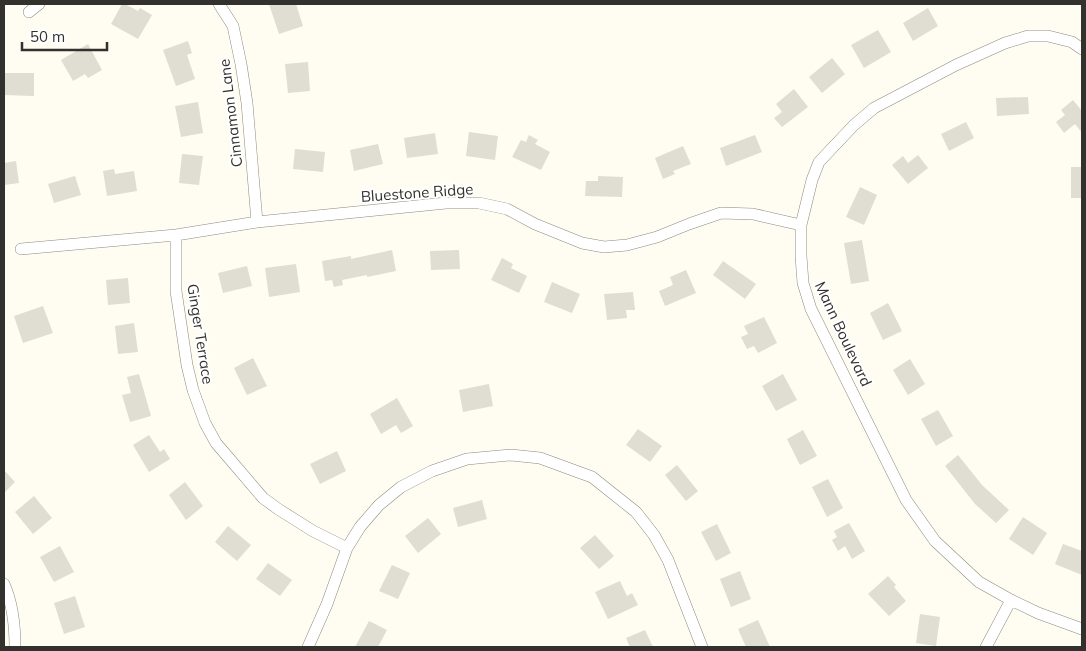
<svg xmlns="http://www.w3.org/2000/svg" width="1086" height="651" font-family="Mulish,sans-serif">
  <style>
    .building { fill: #e0ddd2 }
    .lines { fill: none; stroke-linecap: round; stroke-linejoin: round }
    .minor-casing { stroke: #8c8a80; stroke-width: 12 }
    .minor { stroke: #fff; stroke-width: 11 }
    .labels { text-anchor: middle; stroke-width: 4; stroke-linejoin: round; paint-order: stroke }
    .street-label { font-size: 15px; fill: #32312d; stroke: #fff }
  </style>
  <rect width="100%" height="100%" fill="#fffcf1"/>
  <!-- building -->
  <path class="building" d="M122,4H125L138,11L140,8L152,15L138,39L111,24Z
    M269,4H296L303,26L279,34Z
    M928,8L938,26L913,41L903,23Z
    M878,30L891,52L864,68L851,45Z
    M188,41L192,53L187,55L195,79L176,86L163,50Z
    M88,44L102,70L88,78L85,74L73,81L61,60Z
    M832,58L845,74L822,93L809,77Z
    M308,62L310,91L288,93L285,64Z
    M4,73H34V96L4,95Z
    M794,89L808,107L782,127L774,118L782,112L776,104Z
    M1028,97L1029,114L997,116L996,98Z
    M1073,100L1082,111V133L1075,124L1064,133L1056,122L1065,115L1061,110Z
    M198,102L203,133L181,137L175,106Z
    M966,122L974,138L949,151L941,134Z
    M469,132L498,136L495,160L466,156Z
    M435,133L438,154L407,158L404,138Z
    M529,135L538,140L535,144L550,152L541,170L512,157L521,140L526,142Z
    M755,135L762,152L726,166L720,148Z
    M378,144L383,164L354,171L350,150Z
    M683,146L691,164L673,171L675,174L663,179L655,158Z
    M295,149L325,152L323,172L293,169Z
    M182,154L203,156L199,185L179,183Z
    M918,155L928,168L908,184L892,165L903,156L908,163Z
    M16,161L19,183L4,185V163Z
    M1071,167H1082V198H1071Z
    M114,169L115,174L134,171L137,191L107,196L103,171Z
    M75,176L81,195L54,203L48,184Z
    M598,176L623,177L622,197L585,196L586,181H598Z
    M860,187L877,195L864,225L846,217Z
    M862,240L869,281L851,284L844,243Z
    M392,250L396,271L367,277V275L342,280L343,285L334,287L332,280L325,281L322,261L351,256V259Z
    M459,250L460,269L431,270L430,251Z
    M502,258L513,264L511,268L527,276L519,293L491,280Z
    M723,261L756,284L745,299L713,275Z
    M296,264L300,292L269,297L265,268Z
    M247,266L252,286L223,293L218,273Z
    M686,270L696,293L665,306L659,291L673,285L670,277Z
    M128,278L130,303L108,305L106,280Z
    M552,282L580,294L572,313L544,302Z
    M633,292L635,310H626L627,318L607,320L604,294Z
    M888,303L902,331L883,340L870,313Z
    M43,306L53,333L23,343L14,316Z
    M764,317L777,343L758,353L754,346L747,349L741,337L748,334L744,326Z
    M134,323L138,352L118,354L115,326Z
    M253,358L267,386L247,395L234,368Z
    M910,359L925,384L908,395L893,370Z
    M139,374L151,416L130,422L122,395L131,393L127,377Z
    M783,374L797,400L776,411L762,386Z
    M489,384L493,406L463,412L459,390Z
    M397,398L413,426L401,433L396,425L381,434L370,414Z
    M938,410L953,436L936,446L921,419Z
    M638,429L662,446L650,462L626,445Z
    M803,430L817,456L800,465L787,439Z
    M149,435L160,452L164,449L170,459L149,472L133,445Z
    M337,451L346,471L320,484L310,464Z
    M958,455L982,485L1009,510L996,523L975,504L945,466Z
    M677,465L698,491L686,501L665,475Z
    M4,470L15,482L4,493Z
    M828,479L843,508L827,517L812,487Z
    M185,482L203,506L186,520L169,495Z
    M34,496L52,518L33,534L15,512Z
    M482,500L487,519L458,527L453,508Z
    M1023,517L1047,533L1033,555L1009,539Z
    M428,518L441,534L418,553L405,536Z
    M849,523L865,551L852,559L845,546L838,551L832,540L837,537L834,531Z
    M717,524L731,553L716,561L701,532Z
    M228,526L251,545L237,561L215,542Z
    M595,535L614,556L599,569L580,548Z
    M1063,544L1082,551V575L1055,564Z
    M60,546L74,572L54,582L40,557Z
    M268,563L292,580L280,596L256,579Z
    M392,565L410,573L398,599L379,591Z
    M740,571L751,599L731,607L720,579Z
    M888,576L896,585L894,587L906,601L889,616L868,594Z
    M620,581L627,596L632,593L638,605L608,619L595,592Z
    M75,596L85,627L64,634L54,603Z
    M920,614L940,617L936,646L916,643Z
    M758,620L770,647H746L738,629Z
    M369,621L387,630L378,647H355Z
    M645,630L653,647H630L626,638Z"/>
  <g class="lines">
    <!-- minor casing -->
    <g class="minor-casing">
      <path id="minor" d="M219,4L233,26L241,64L247,103L257,222
        M29,12L39,4
        M1082,49L1072,42L1048,36H1028L1005,43L956,65L874,108L854,125L819,162L812,180L801,225V256L803,283L811,309L906,500L935,541L979,582L1011,600L1038,613L1082,629
        M176,235V291L187,365L193,390L205,423L216,443L263,498L278,509L313,531L347,548
        M21,249L176,235L257,222L446,203H479L507,209L535,224L582,243L604,247L627,245L657,237L689,224L721,213L753,214L801,225
        M4,584C13,604 15,625 15,647
        M308,647L327,604L347,548L360,527L379,505L401,487L432,471L467,459L511,455L540,458L592,477L636,512L654,535L668,560L702,647
        M986,647L1011,600"/>
    </g>
    <!-- minor -->
    <use href="#minor" class="minor"/>
  </g>
  <g class="labels">
    <!-- street labels -->
    <g class="street-label">
      <text transform="translate(231 113) rotate(-97)" y="5">Cinnamon Lane</text>
      <text transform="translate(417 193) rotate(-4)" y="5">Bluestone Ridge</text>
      <text transform="translate(200 334) rotate(81)" y="5">Ginger Terrace</text>
      <text transform="translate(843 334) rotate(65)" y="5">Mann Boulevard</text>
    </g>
  </g>
  <!-- border -->
  <rect width="1086" height="651" fill="none" stroke="#32312d" stroke-width="10"/>
  <!-- scale -->
  <path d="M22 42v8h85v-8" fill="none" stroke="#32312d" stroke-width="2.5"/>
  <text x="30" y="42" font-size="15" fill="#32312d" stroke="#ffffff" stroke-width="4" paint-order="stroke">50 m</text>
</svg>
